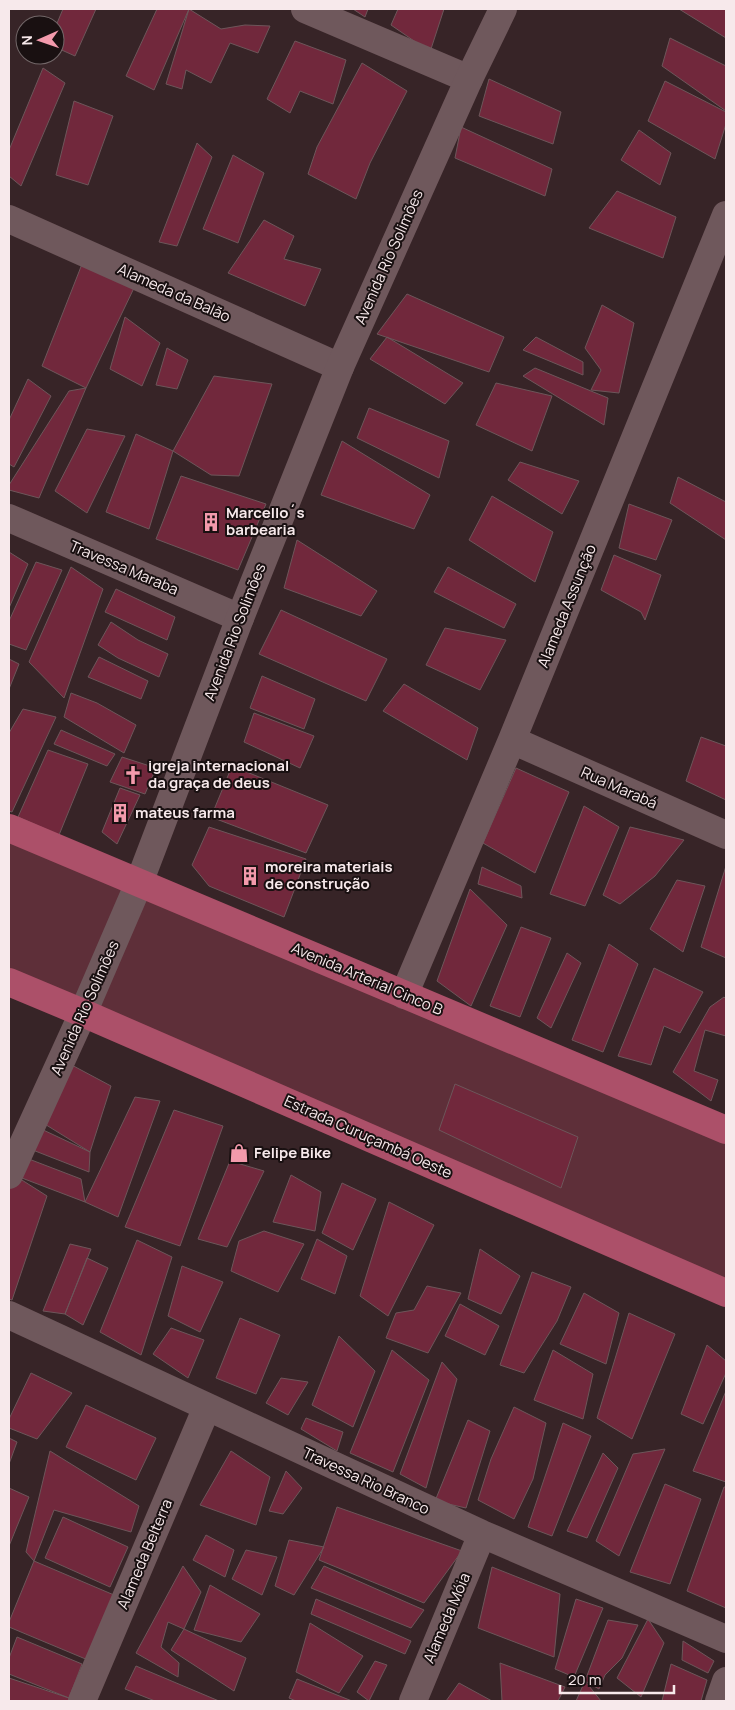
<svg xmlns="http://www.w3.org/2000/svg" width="735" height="1710" font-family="Manrope,sans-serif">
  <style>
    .green { fill: #5e2f39 }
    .building { fill: #71283c; stroke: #6d565a }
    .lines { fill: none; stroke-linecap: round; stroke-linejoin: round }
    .minor { stroke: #6f585c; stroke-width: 28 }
    .secondary { stroke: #6f585c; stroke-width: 28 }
    .primary { stroke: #ac5069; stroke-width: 28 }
    .labels { text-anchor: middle; stroke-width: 4; stroke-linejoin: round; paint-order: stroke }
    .street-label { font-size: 15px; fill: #f7e9eb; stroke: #191011 }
    .poi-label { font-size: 15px; font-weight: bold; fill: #f7e9eb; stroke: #191011; text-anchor: start }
  </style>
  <rect width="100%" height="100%" fill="#372427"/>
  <!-- green -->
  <path class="green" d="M9,829L726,1130V1293L9,982Z"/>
  <!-- building -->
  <path class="building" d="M63,9H96L75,56L55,47V28Z
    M157,9H189L154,90L126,76Z
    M189,9L221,29L245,25L270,26L258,53L230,43L211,83L186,70L182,89L166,84Z
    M353,9H368L365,17Z
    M398,9H444L430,52L391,25Z
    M679,9H726V38Z
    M670,38L726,66V111L662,66Z
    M295,41L346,60L333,104L300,91L290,113L267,99Z
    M362,63L407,91L370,163L356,199L308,174L317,147Z
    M43,68L65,83L21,186L9,176V150Z
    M489,79L561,112L553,144L479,116Z
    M665,81L726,112V124L715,159L648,121Z
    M74,101L113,116L88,185L56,175Z
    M461,127L552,169L545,196L455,158Z
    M639,130L671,153L660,185L621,160Z
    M197,143L212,157L177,246L159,242Z
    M233,155L264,173L238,243L203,229Z
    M617,191L676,217L663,258L589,228Z
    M264,220L294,236L284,259L321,269L305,306L228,273Z
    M84,259L134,288L86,388L42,366Z
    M407,294L504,337L489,372L377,334Z
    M602,305L634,323L619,393L591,390L601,370L585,348Z
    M125,317L160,343L142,386L110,369Z
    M387,337L463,383L445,404L370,359Z
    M536,337L583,362V375L523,350Z
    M167,348L188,360L177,389L156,385Z
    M535,368L608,398L604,425L523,376Z
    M214,376L272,384L239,476L211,475L173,451Z
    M28,379L51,396L14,467L9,464V420Z
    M496,383L552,396L532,451L476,425Z
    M86,388L39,498L9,490V485L69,391Z
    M369,408L449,441L439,478L357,438Z
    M87,429L125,436L87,513L55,491Z
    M136,434L173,451L149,529L106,512Z
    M342,441L430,495L414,529L321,495Z
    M520,462L579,481L562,514L508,480Z
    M181,476L266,504L238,570L156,539Z
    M678,477L726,502V540L670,503Z
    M492,496L553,532L535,582L469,540Z
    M629,504L672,520L656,560L619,548Z
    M297,540L377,591L361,616L284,588Z
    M9,552L28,564L9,608Z
    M614,555L661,575L645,620L641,612L601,590Z
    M36,562L62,570L26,650L9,644V621Z
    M71,567L103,589L64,698L29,662Z
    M448,567L516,604L504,628L434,592Z
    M116,589L175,617L167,640L105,612Z
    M281,610L387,659L366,701L259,654Z
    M111,622L138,640L168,654L159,677L118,658L98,645Z
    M445,628L506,640L480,690L426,665Z
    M99,657L148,681L141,699L88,677Z
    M9,659L19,664L9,689Z
    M262,676L315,699L304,729L250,708Z
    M404,684L478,728L467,760L383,711Z
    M71,693L97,703L136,725L124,753L64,717Z
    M23,709L56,717L12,812L9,811V733Z
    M254,713L314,736L300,768L244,742Z
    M61,730L115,754L107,766L54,744Z
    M701,737L726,746V800L686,781Z
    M48,750L88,764L59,835L18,817Z
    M122,757L156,768L145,794L110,782Z
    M232,766L328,805L306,853L211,817Z
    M516,768L569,792L535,873L483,843Z
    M120,788L140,795L117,844L102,832Z
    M584,806L619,827L585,906L550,894Z
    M209,827L306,859L284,917L209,886L192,865Z
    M630,827L684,840L655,876L620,904L603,895Z
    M726,866V958L701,947Z
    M482,867L521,886L522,898L478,884Z
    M677,880L705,886L683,952L650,929Z
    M470,889L507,925L471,1006L437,981Z
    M521,927L551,938L520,1017L490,1006Z
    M609,944L638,964L603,1052L572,1040Z
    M567,953L581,963L551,1028L537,1018Z
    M654,968L703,992L680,1033L664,1026L651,1065L618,1056Z
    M724,997L726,999V1036L705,1030L694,1071L718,1080L711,1101L673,1072L710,1007Z
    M66,1062L111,1086L90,1152L43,1123Z
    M455,1084L578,1137L561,1188L439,1130Z
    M135,1097L160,1101L118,1217L85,1202Z
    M174,1110L223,1126L180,1246L125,1227Z
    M39,1128L90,1152L89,1172L25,1147Z
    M21,1156L81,1179L85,1202L14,1175Z
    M230,1161L264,1171L227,1247L198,1239Z
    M14,1175L47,1196L12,1300L9,1299V1190Z
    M291,1175L321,1192L315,1231L273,1222Z
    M342,1183L376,1199L353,1250L322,1233Z
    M389,1202L434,1225L388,1316L360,1296Z
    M264,1231L304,1244L278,1292L231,1271L239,1241Z
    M317,1239L347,1256L335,1294L301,1279Z
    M137,1240L172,1257L141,1355L100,1332Z
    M70,1244L91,1249L65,1314L43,1311Z
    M480,1249L520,1276L501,1314L468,1299Z
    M87,1258L108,1268L83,1325L65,1314Z
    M182,1266L223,1282L200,1332L168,1316Z
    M532,1272L571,1287L557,1321L524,1373L500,1365Z
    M427,1286L461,1293L428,1353L386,1338L396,1313L414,1310Z
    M584,1293L619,1313L606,1364L560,1344Z
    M460,1304L499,1326L485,1355L445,1336Z
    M629,1313L675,1334L632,1439L597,1418Z
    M240,1318L280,1335L256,1394L216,1378Z
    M171,1328L204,1340L188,1378L153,1354Z
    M339,1336L375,1371L353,1427L312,1405Z
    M707,1345L726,1361V1373L703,1424L681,1414Z
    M392,1350L429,1380L393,1472L350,1453Z
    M553,1350L593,1374L583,1419L534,1400Z
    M442,1362L457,1379L426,1488L400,1474Z
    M31,1373L72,1393L37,1439L9,1428V1419Z
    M281,1378L308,1382L288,1415L266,1403Z
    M726,1391V1482L693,1471Z
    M86,1405L156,1438L136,1480L66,1447Z
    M514,1407L546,1423L533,1479L514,1519L478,1500L491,1459Z
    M306,1418L343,1432L337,1451L301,1429Z
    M468,1420L490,1431L466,1508L435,1501Z
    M563,1423L591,1436L552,1536L528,1527Z
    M9,1438L17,1442L9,1464Z
    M665,1449L619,1556L596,1541L633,1454Z
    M50,1451L139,1506L131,1532L54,1510L34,1561L26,1552Z
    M231,1451L270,1477L256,1525L200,1505Z
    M603,1453L618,1468L587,1538L567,1531Z
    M286,1471L302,1488L283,1514L269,1511Z
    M665,1484L701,1499L670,1584L630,1572Z
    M724,1487H726V1608L687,1591Z
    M9,1488L29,1497L9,1546Z
    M337,1507L462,1551L424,1603L319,1560Z
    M63,1517L128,1547L110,1587L45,1558Z
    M206,1535L234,1550L225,1577L193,1560Z
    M289,1540L324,1547L294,1595L275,1586Z
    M246,1550L277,1557L262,1595L232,1579Z
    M34,1561L114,1595L88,1660L9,1627V1622Z
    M183,1566L201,1592L184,1629L168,1622L161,1647L179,1663L178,1677L136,1653Z
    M324,1566L424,1610L411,1628L311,1588Z
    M492,1567L560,1594L554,1657L478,1628Z
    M210,1585L260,1614L241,1642L194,1630Z
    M316,1599L411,1641L405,1654L311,1614Z
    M576,1599L603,1608L574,1677L555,1669Z
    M648,1619L664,1643L641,1697L617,1678Z
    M608,1620L638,1625L622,1658L605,1675L599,1689L585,1681Z
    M310,1623L363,1656L339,1693L296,1672Z
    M184,1629L246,1658L234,1691L171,1650Z
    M17,1637L82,1664L69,1698L9,1674V1658Z
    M683,1641L714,1661L708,1673L682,1660Z
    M375,1661L387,1665L369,1701L357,1692Z
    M500,1663L565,1687L558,1701H502Z
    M671,1664L707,1680L701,1701H662Z
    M136,1666L219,1701H155L125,1689Z
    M9,1678L69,1698L68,1701H9Z
    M297,1679L352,1701H296L289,1698Z
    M585,1681L601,1701H576Z
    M459,1683L492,1701H446Z"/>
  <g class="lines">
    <!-- minor -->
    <path class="minor" d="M305,9L469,79
      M9,219L340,367
      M9,518L240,618
      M512,740L726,835
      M404,995L512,740L726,215
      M9,1175L83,1013
      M9,1315L482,1534L726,1639
      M82,1701L207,1407
      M413,1701L482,1534
      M719,1701L726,1681"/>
    <!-- secondary -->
    <path class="secondary" d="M83,1013L139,883L240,618L340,367L469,79L503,9"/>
    <!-- primary -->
    <path class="primary" d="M9,828L726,1130
      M9,982L83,1013L726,1293"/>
  </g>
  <!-- icons -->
  <defs>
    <g id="building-bare" transform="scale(1.5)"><path d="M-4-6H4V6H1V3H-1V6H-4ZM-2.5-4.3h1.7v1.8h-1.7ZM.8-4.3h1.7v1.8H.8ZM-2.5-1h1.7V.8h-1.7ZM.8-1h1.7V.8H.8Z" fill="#f39aac" stroke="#191011" stroke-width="2.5" paint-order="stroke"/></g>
    <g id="church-bare" transform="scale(1.5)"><path d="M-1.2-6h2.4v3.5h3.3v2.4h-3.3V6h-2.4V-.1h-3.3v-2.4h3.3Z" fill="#f39aac" stroke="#191011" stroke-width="2.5" paint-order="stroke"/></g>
    <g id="shop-bare" transform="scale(1.5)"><path d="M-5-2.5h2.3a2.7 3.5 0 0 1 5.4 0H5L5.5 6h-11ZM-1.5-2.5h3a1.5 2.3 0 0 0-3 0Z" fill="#f39aac" stroke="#191011" stroke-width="2.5" paint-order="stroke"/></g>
  </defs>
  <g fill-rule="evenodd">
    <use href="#building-bare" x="211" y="522"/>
    <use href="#church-bare" x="133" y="775"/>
    <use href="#building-bare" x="120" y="813"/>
    <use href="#building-bare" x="250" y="876"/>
    <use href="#shop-bare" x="239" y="1153"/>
  </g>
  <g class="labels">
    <!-- street labels -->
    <g class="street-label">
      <text transform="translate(389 257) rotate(-66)" y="5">Avenida Rio Solimões</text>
      <text transform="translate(174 293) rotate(24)" y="5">Alameda da Balão</text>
      <text transform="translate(124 568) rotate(23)" y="5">Travessa Maraba</text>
      <text transform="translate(567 606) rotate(-68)" y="5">Alameda Assunção</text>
      <text transform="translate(235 632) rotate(-69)" y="5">Avenida Rio Solimões</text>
      <text transform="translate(619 788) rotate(24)" y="5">Rua Marabá</text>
      <text transform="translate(367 979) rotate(23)" y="5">Avenida Arterial Cinco B</text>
      <text transform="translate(85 1008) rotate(-66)" y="5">Avenida Rio Solimões</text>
      <text transform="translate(368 1137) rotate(24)" y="5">Estrada Curuçambá Oeste</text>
      <text transform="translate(366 1481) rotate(25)" y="5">Travessa Rio Branco</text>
      <text transform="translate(145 1554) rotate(-67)" y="5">Alameda Belterra</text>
      <text transform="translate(447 1618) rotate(-67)" y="5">Alameda Móia</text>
    </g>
    <!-- poi labels -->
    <g class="poi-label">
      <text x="226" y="518">Marcello´s<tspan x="226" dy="17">barbearia</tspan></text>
      <text x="148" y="771">igreja internacional<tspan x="148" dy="17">da graça de deus</tspan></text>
      <text x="135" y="818">mateus farma</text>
      <text x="265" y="872">moreira materiais<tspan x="265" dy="17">de construção</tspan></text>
      <text x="254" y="1158">Felipe Bike</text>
    </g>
  </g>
  <!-- border -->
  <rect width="735" height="1710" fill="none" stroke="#f7e9eb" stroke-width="20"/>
  <!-- north arrow -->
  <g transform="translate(40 40) rotate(268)"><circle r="24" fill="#191011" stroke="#726768"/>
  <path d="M0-4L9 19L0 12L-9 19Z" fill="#f39aac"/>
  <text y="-8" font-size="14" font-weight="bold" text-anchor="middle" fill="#f7e9eb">N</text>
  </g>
  <!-- scale -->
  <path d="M560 1685v8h114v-8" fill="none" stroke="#f7e9eb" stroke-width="2.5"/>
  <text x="568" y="1685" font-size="15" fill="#f7e9eb" stroke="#191011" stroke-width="4" paint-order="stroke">20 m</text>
</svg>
